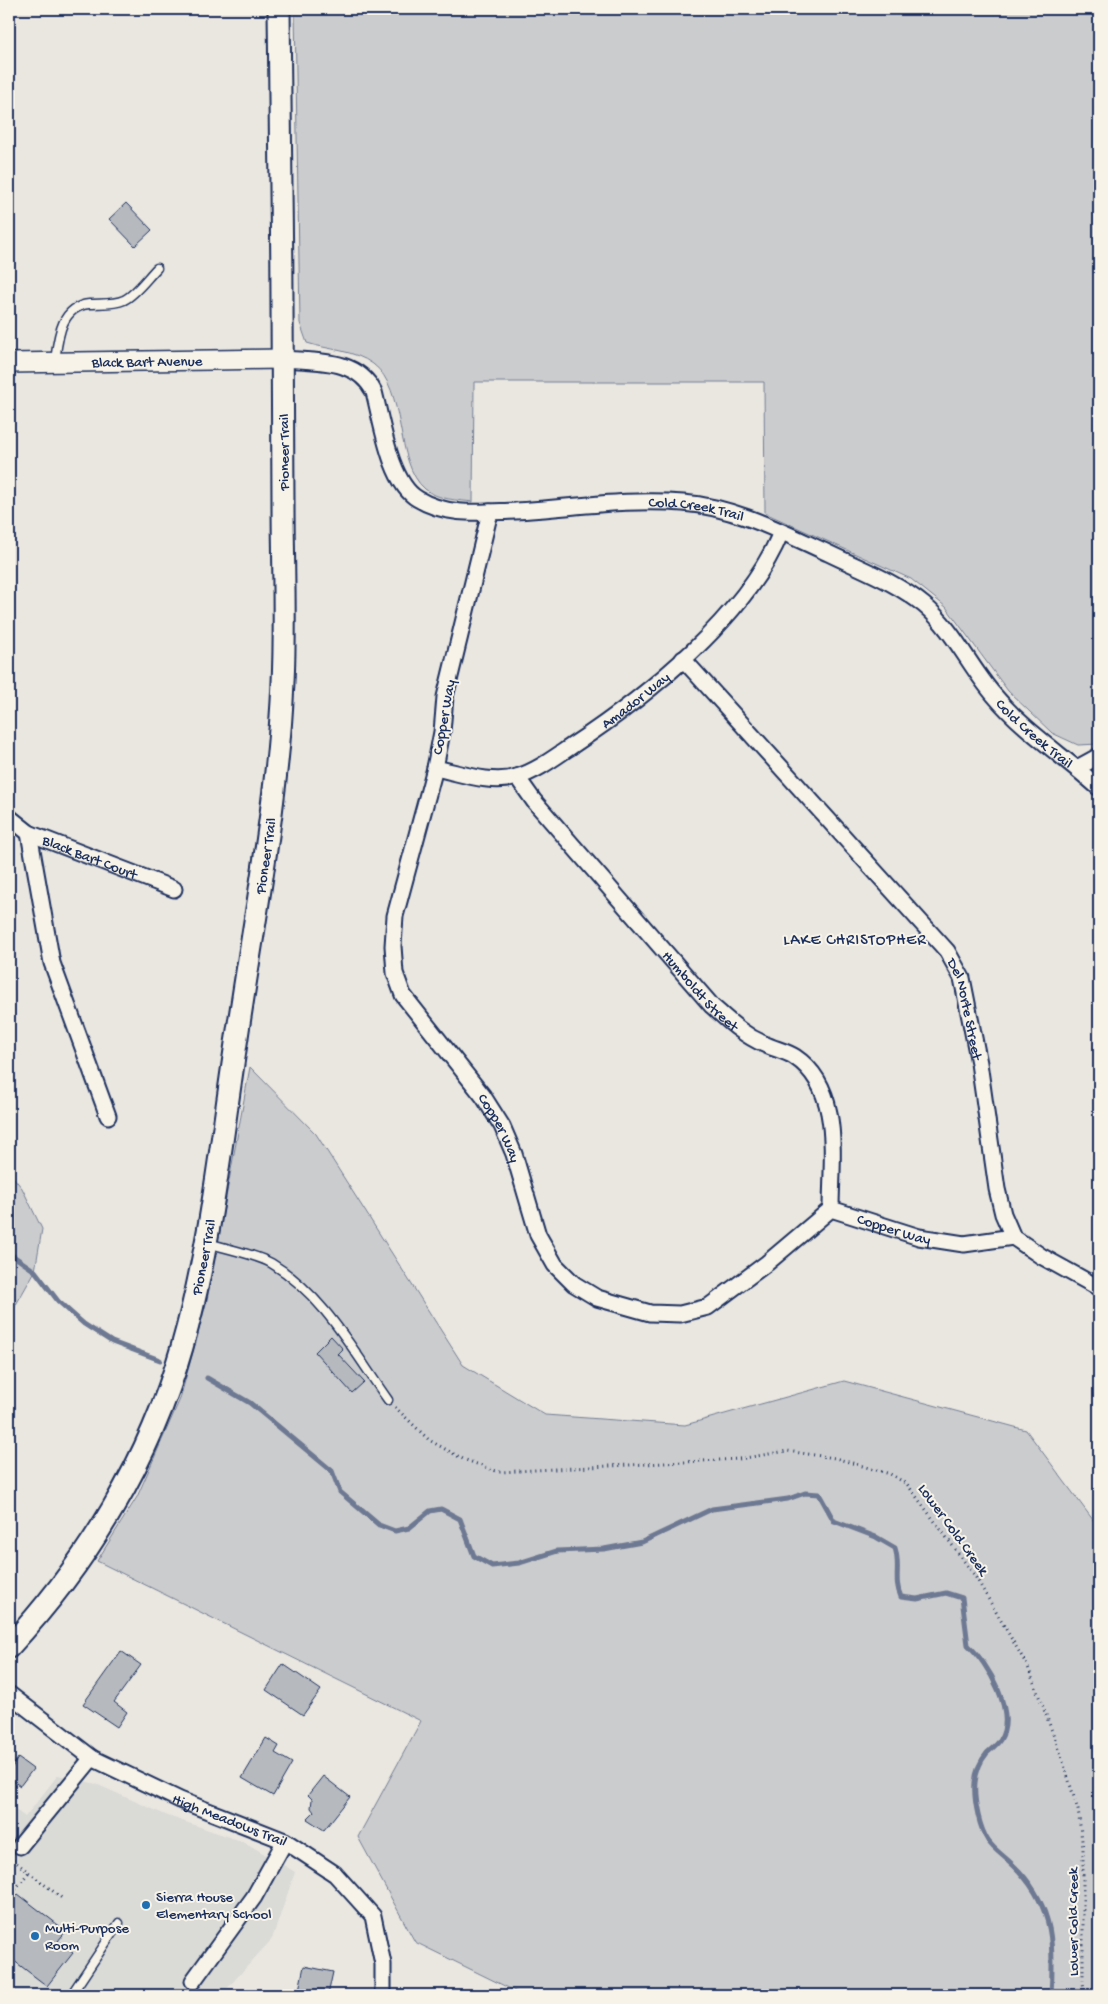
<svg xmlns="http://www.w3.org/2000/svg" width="1108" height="2004" font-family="'Gochi Hand',sans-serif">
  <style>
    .built { fill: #dadad6 }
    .green { fill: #cbcccd; stroke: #737e96 }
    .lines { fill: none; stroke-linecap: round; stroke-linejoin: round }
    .stream { stroke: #6d7892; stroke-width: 5 }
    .building { fill: #b6babf; stroke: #1b2f5e }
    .service-casing { stroke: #1b2f5e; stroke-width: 11 }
    .minor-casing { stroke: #1b2f5e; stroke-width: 19 }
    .tertiary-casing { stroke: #1b2f5e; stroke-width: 22 }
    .secondary-casing { stroke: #1b2f5e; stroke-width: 25 }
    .path { stroke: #1b2f5e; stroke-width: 3; stroke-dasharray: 1 4; stroke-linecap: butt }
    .service { stroke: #f7f3e8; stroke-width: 8 }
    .minor { stroke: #f7f3e8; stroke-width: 15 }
    .tertiary { stroke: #f7f3e8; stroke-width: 19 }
    .secondary { stroke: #f7f3e8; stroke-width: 21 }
    .poi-dot { fill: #1f6fb2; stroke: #f7f3e8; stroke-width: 2 }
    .labels { text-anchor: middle; stroke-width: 4; stroke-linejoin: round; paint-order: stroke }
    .street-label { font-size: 15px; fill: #1b2f5e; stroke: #f7f3e8 }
    .poi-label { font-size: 15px; fill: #1b2f5e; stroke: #f7f3e8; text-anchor: start }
    .neighbourhood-label { font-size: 16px; letter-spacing: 1px; fill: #1b2f5e; stroke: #f7f3e8 }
  </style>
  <rect width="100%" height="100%" fill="#eae7e0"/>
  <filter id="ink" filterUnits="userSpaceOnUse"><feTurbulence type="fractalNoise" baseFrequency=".02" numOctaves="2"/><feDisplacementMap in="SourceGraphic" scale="10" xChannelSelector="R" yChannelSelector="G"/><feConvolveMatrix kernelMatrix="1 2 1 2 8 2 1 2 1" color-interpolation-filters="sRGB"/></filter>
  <g filter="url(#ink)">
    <!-- built -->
    <path class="built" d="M58,1775L96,1784L168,1816L244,1842L295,1872L272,1939L221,1995H9V1805L25,1817Z"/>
    <!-- green -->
    <path class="green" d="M295,9H1099V744L1078,745L1052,733L1008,691L946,607L911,579L765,513L764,382H474L473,502C458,500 438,500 425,489C394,463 407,389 373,364C354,350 329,350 307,343L300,323Z
      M250,1067L316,1134L463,1365L545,1415L685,1425L844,1381L1026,1430L1099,1528V1995H523L415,1942L358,1837L421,1721L97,1561L137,1497L180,1399L207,1300Z
      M9,1172L22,1188L42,1229L35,1271L9,1317Z"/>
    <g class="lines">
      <!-- stream -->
      <path class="stream" d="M9,1253L35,1271L58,1301L84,1324L112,1342L160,1360
        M207,1378L250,1403L332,1471L340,1492L379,1525L395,1531L409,1528L430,1511L441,1509L460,1519L474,1556L492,1566L519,1563L557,1551L604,1549L642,1542L712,1509L788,1499L805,1493L819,1494L834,1521L876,1537L895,1548C901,1567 893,1579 901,1597L917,1599L946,1593L962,1598L968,1645C988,1663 1017,1713 1000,1740C997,1745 991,1749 987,1753C972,1771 973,1793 978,1815C986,1850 998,1848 1019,1871C1054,1909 1054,1946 1051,1995"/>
    </g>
    <!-- building -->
    <path class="building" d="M126,203L152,230L135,246L109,219Z
      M331,1336L343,1349L338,1354L364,1382L352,1393L315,1352Z
      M121,1651L141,1665L114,1702L127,1712L117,1727L83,1704Z
      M283,1664L321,1690L303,1715L266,1690Z
      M266,1738L279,1746L275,1753L292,1763L273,1796L242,1778Z
      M18,1758L33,1769L20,1786L9,1778V1772Z
      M323,1776L350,1797L324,1830L307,1819L314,1812L311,1808L312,1799L308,1795Z
      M18,1894L66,1931L58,1941L73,1953L47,1986L9,1957V1905Z
      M304,1966L333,1972L328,1995H298Z"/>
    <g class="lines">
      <!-- service casing -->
      <g class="service-casing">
        <path id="service" d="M55,361C58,339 60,307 89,304C101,303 113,305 124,300C136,294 147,278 157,268
          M208,1243C227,1249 255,1254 271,1263C323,1294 354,1352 388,1400
          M71,1995L119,1923"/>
      </g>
      <!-- minor casing -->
      <g class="minor-casing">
        <g id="minor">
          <path id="s1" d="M283,359C317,362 357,358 374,392C382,422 390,483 418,499C447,517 483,512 515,511C571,508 628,498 683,503C735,507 782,532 828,553C861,569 896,582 924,605C954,630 969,666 994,695C1024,731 1064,756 1099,788"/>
          <path id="s2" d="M490,512L445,697L442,732L435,768L395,916L393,946L395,973L403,995L483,1096L502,1126L514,1154L538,1235L555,1265L574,1284L597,1298L650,1313L680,1314L708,1307L767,1263L831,1209L919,1237L964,1244L1013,1237"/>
          <path id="s3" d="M683,659L947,951L962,978L979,1063L997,1189L1003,1214L1013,1237L1041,1256L1099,1288"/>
          <path id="s4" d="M435,768C460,773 492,785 517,777C537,771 555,757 573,745C646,697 748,615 781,532"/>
          <path d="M1077,768L1099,756"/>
          <path id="s5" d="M517,777L534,801L712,1006C729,1021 743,1035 764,1044C774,1049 786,1051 795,1057C843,1089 831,1160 831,1209"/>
          <path id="s6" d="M9,817L29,833L174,889"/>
          <path d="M29,833L52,963L108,1116"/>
          <path id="s7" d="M9,1694L92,1758L180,1800L285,1841L335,1874L373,1916L383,1964V1995"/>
          <path d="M20,1846L92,1758"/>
          <path d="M193,1981L254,1897L285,1841"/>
        </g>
      </g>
      <!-- tertiary casing -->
      <g class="tertiary-casing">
        <g id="tertiary">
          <path id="s8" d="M9,363L283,359"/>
        </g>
      </g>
      <!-- secondary casing -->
      <g class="secondary-casing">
        <g id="secondary">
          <path id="s9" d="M9,1647C88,1562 150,1460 182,1347C211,1246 221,1141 237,1037C254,920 278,801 283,682C286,623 283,563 283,503C283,338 281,174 279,9"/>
        </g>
      </g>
      <!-- path -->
      <path class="path" d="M395,1407L429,1440L463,1459L499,1472L739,1459L787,1451L835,1458L890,1474L907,1484L975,1576L1028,1667L1061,1755L1078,1810L1083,1848V1983L1085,1995
        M13,1860L63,1899
        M9,1897L29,1872"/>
      <!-- service -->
      <use href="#service" class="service"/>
      <!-- minor -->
      <use href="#minor" class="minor"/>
      <!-- tertiary -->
      <use href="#tertiary" class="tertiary"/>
      <!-- secondary -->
      <use href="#secondary" class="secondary"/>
    </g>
  </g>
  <!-- markers -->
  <g class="poi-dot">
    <circle cx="146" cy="1905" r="5"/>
    <circle cx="35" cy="1936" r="5"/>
  </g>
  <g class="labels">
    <!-- street labels -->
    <g class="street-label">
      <text dy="5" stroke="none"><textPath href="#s8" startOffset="138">Black Bart Avenue</textPath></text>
      <text transform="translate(283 452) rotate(-90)" y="5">Pioneer Trail</text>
      <text dy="5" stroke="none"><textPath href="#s1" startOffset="502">Cold Creek Trail</textPath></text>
      <text dy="5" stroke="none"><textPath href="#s4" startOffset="225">Amador Way</textPath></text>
      <text transform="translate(443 717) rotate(-80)" y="5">Copper Way</text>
      <text dy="5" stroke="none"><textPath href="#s1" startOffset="922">Cold Creek Trail</textPath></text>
      <text dy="5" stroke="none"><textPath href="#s6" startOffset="91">Black Bart Court</textPath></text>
      <text dy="5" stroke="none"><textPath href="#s9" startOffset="848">Pioneer Trail</textPath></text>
      <text dy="5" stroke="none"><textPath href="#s5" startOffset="282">Humboldt Street</textPath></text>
      <text dy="5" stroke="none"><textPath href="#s3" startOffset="455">Del Norte Street</textPath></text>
      <text dy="5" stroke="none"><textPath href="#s2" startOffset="661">Copper Way</textPath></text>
      <text dy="5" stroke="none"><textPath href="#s2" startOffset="1201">Copper Way</textPath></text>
      <text dy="5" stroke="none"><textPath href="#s9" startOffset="442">Pioneer Trail</textPath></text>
      <text transform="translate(954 1529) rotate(54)" y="5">Lower Cold Creek</text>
      <text dy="5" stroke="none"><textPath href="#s7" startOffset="256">High Meadows Trail</textPath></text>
      <text transform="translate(1072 1922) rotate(-90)" y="5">Lower Cold Creek</text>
    </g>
    <!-- poi labels -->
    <g class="poi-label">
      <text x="156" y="1901">Sierra House<tspan x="156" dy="17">Elementary School</tspan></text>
      <text x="45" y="1932">Multi-Purpose<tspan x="45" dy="17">Room</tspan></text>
    </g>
    <!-- neighbourhood labels -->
    <g class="neighbourhood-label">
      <text x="855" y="944">LAKE CHRISTOPHER</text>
    </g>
  </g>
  <!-- margin -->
  <rect width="1108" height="2004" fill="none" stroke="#f7f3e8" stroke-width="30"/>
  <rect x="15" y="15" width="1078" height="1974" fill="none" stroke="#1b2f5e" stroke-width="2" filter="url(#ink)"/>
</svg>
